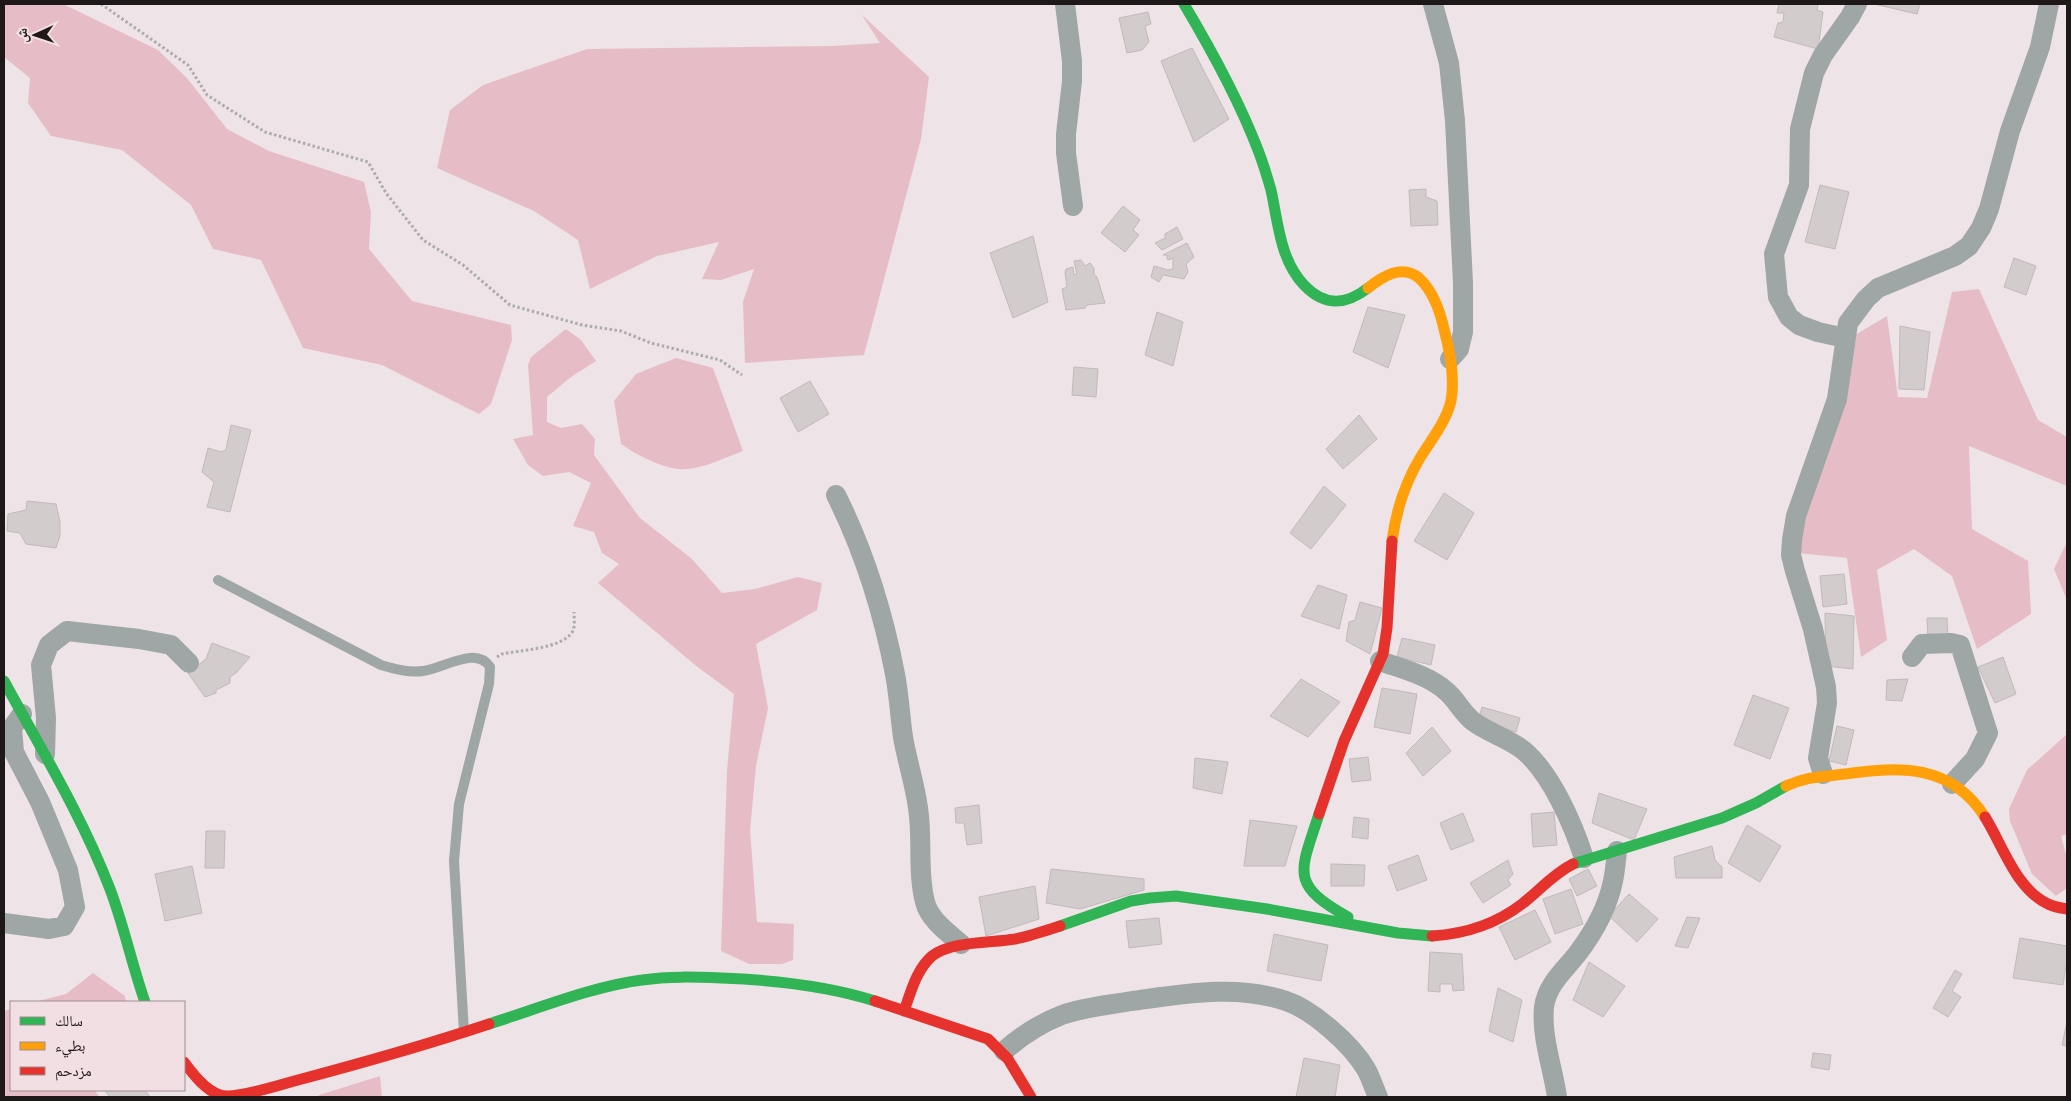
<svg xmlns="http://www.w3.org/2000/svg" width="2071" height="1101" font-family="Inter,'Noto Naskh Arabic',sans-serif">
  <style>
    .green { fill: #e6bdc6 }
    .building { fill: #d3cccd; stroke: #c1b9bb }
    .lines { fill: none; stroke-linecap: round; stroke-linejoin: round }
    .path { stroke: #aaacad; stroke-width: 3; stroke-dasharray: 2.5 2.5; stroke-linecap: butt }
    .lane { stroke: #9ea6a6; stroke-width: 10 }
    .street { stroke: #9ea6a6; stroke-width: 20 }
    .fast { stroke: #30b455; stroke-width: 11 }
    .slow { stroke: #ff9f0a; stroke-width: 11 }
    .jam { stroke: #e5322d; stroke-width: 11 }
  </style>
  <rect width="100%" height="100%" fill="#eee3e6"/>
  <!-- green -->
  <path class="green" d="M4,4H63L158,50L187,78L227,129L269,151L364,182L371,212L369,249L412,301L511,325L512,340L491,404L479,414L382,365L303,348L261,260L213,249L191,205L122,150L51,136L28,103L30,78L4,57Z
    M862,15L929,77L921,139L864,355L745,363L743,302L754,269L721,280L702,279L719,242L657,256L590,289L578,240L534,211L437,168L450,110L483,85L587,49L833,46L880,43Z
    M1979,289L2038,420L2067,437V486L1969,446L1972,529L2028,561L2031,614L1977,649L1952,576L1914,549L1877,570L1887,640L1861,657L1847,558L1797,553L1795,537L1855,335L1887,316L1898,397L1927,398L1952,292Z
    M566,329L581,340L596,361L571,377L547,397V422L561,428L582,424L595,439L594,455L640,518L692,559L722,593L755,589L798,577L822,583L817,610L756,644L768,708L756,766L750,830L757,922L794,924L793,960L782,964H749L721,951L727,771L734,694L695,665L598,583L619,564L602,553L594,532L573,526L591,483L569,472L543,476L528,465L513,439L533,435L528,365L531,357Z
    M676,358L713,368L743,451C724,458 699,471 678,469C658,466 637,455 621,444L614,401L636,374Z
    M2067,542V600L2054,569Z
    M2067,734V834L2061,836L2067,858V888L2056,896L2032,874L2010,821L2009,809L2027,770Z
    M93,973L125,996L126,1002H35L66,994Z
    M11,1009V1090H95L99,1097H4V1011Z
    M380,1076L382,1097H317L319,1095Z"/>
  <!-- building -->
  <path class="building" d="M1779,4H1818L1817,10L1823,12L1818,49L1774,37L1778,23L1783,22L1784,13H1777Z
    M1874,4H1920L1917,14Z
    M1148,12L1151,24L1145,26L1149,42L1142,50L1127,53L1119,18Z
    M1192,48L1229,119L1194,142L1161,61Z
    M1820,185L1849,192L1835,249L1805,242Z
    M1426,189V197L1437,201L1438,225L1411,226L1409,190Z
    M1123,206L1140,220L1133,230L1139,235L1125,252L1101,233Z
    M1177,227L1183,239L1162,250L1155,243L1165,238V234Z
    M1033,236L1048,302L1013,318L990,253Z
    M1187,243L1194,257L1186,264L1188,272L1184,279L1163,275L1159,282L1151,277L1154,266L1168,270L1173,269V258L1169,260L1167,259V255H1163Z
    M2014,258L2036,266L2026,295L2004,287Z
    M1081,260L1085,266L1090,263L1094,268V274L1097,277L1105,303L1087,305L1085,308L1066,310L1062,289L1067,287L1065,272L1066,269L1073,267L1074,275L1077,274L1074,261Z
    M1368,307L1405,315L1388,368L1353,352Z
    M1157,312L1183,322L1173,366L1145,355Z
    M1900,326L1930,332L1924,390L1899,389Z
    M1074,367L1098,369L1096,397L1072,395Z
    M810,381L829,414L798,432L780,398Z
    M1359,415L1377,439L1343,469L1326,449Z
    M231,425L251,430L230,512L207,507L214,482L202,472L208,448L221,452L226,450Z
    M1324,486L1346,505L1311,549L1290,533Z
    M1444,493L1474,513L1447,560L1414,541Z
    M27,501L56,504L60,522V536L56,548L26,544L20,533L7,531L8,514L26,510Z
    M1844,574L1847,604L1823,607L1820,576Z
    M1318,585L1347,595L1339,629L1301,616Z
    M1360,602L1382,608L1370,654L1346,641L1349,622L1355,620Z
    M1825,613L1854,616L1853,669L1826,666Z
    M1927,618H1947L1948,637L1928,638Z
    M1402,638L1435,645L1431,665L1397,657Z
    M212,643L250,657L236,673L230,677V683L216,690V693L205,697L188,673L206,659Z
    M2003,657L2016,694L1995,703L1978,667Z
    M1301,679L1340,702L1308,737L1270,716Z
    M1908,679L1902,701L1886,700L1887,680Z
    M1382,688L1417,694L1410,734L1374,727Z
    M1753,695L1789,708L1770,759L1734,745Z
    M1482,707L1520,718L1516,732L1478,721Z
    M1837,726L1854,730L1846,765L1829,761Z
    M1432,727L1451,751L1423,776L1406,753Z
    M1368,757L1371,780L1352,782L1349,759Z
    M1195,758L1228,762L1222,794L1193,788Z
    M1599,793L1647,809L1634,840L1592,823Z
    M979,805L982,843L967,845L964,823H956L955,808Z
    M1554,812L1557,845L1533,847L1531,814Z
    M1463,813L1474,841L1451,850L1440,823Z
    M1354,817L1369,819L1368,839L1352,837Z
    M1250,820L1297,826L1285,866H1244Z
    M1747,825L1781,846L1760,882L1728,863Z
    M206,831H225L224,868H205Z
    M1712,846L1715,860L1722,867V878H1676L1674,857Z
    M1418,855L1427,880L1397,891L1388,866Z
    M1508,860L1513,874L1508,880L1511,885L1483,903L1470,883Z
    M1331,864L1365,865L1364,886H1331Z
    M192,866L202,913L165,921L155,874Z
    M1051,869L1144,879V890L1080,909L1046,903Z
    M1588,869L1597,886L1577,896L1569,879Z
    M1035,886L1039,919L986,936L979,897Z
    M1571,889L1583,924L1555,934L1543,899Z
    M1629,894L1658,919L1637,942L1609,916Z
    M1535,910L1551,942L1515,960L1499,927Z
    M1687,917L1700,918L1688,948L1675,946Z
    M1159,918L1162,944L1129,948L1126,921Z
    M1274,934L1328,945L1321,981L1267,971Z
    M2020,938L2067,946V959L2063,985L2013,978Z
    M1430,952L1462,954L1464,990L1453,991L1452,984H1440V992L1428,991Z
    M1589,962L1625,986L1603,1017L1573,1000Z
    M1955,970L1962,974L1952,991L1961,997L1948,1017L1933,1008Z
    M1498,988L1522,1000L1513,1042L1489,1031Z
    M2067,1022V1046L2062,1045Z
    M1813,1053L1831,1055L1829,1070L1811,1067Z
    M1304,1058L1340,1065L1335,1097H1296Z
    M107,1090H145L150,1097H110L105,1091Z"/>
  <g class="lines">
    <!-- path -->
    <path class="path" d="M101,4L188,65L207,95L265,132L368,162L386,193L423,240L463,265L510,305L582,325L621,331L651,343L720,360L742,375
      M497,657L502,654C521,650 556,649 570,635C576,629 574,620 574,612"/>
    <!-- lane -->
    <path class="lane" d="M218,580L381,665C395,669 408,673 423,671C443,669 476,645 490,667L489,684L459,804L454,861L464,1032"/>
    <!-- street -->
    <path class="street" d="M1065,4L1072,61V81L1066,134V153L1073,206
      M1433,4L1449,63L1455,121L1463,283V332L1459,349L1450,359
      M1845,338L1818,332L1799,325L1789,317L1778,297L1774,254L1799,185L1800,129L1814,73L1823,55L1850,17L1857,4
      M836,495C864,551 883,612 895,674C899,695 900,716 903,737C907,761 915,784 918,808C923,838 917,871 925,902C929,919 948,933 961,944
      M1912,657L1922,644L1951,643L1960,645L1988,733L1975,759L1952,784
      M1380,661C1402,669 1428,675 1446,691C1457,700 1462,713 1474,722C1489,733 1508,738 1523,750C1551,773 1573,824 1584,858
      M45,754L46,718L41,665L49,645L67,631L139,639L171,645L189,663
      M1823,774L1818,758L1827,703L1826,687L1813,629L1795,571L1791,555L1792,540L1796,516L1837,399L1848,323L1866,299L1878,288L1955,256L1969,246L1981,228L1989,209L2010,131L2040,47L2049,4
      M4,923L49,929L64,926L75,907L68,870L40,802L14,752L12,728L22,714
      M1004,1051C1020,1037 1041,1023 1062,1015C1084,1007 1109,1005 1132,1001C1183,994 1237,984 1286,1001C1313,1010 1352,1045 1366,1069C1371,1078 1374,1088 1378,1097
      M1557,1097C1553,1068 1541,1037 1544,1007C1547,984 1565,970 1578,953C1593,933 1608,906 1613,881C1615,872 1616,861 1617,851"/>
    <!-- fast -->
    <path class="fast" d="M1184,4C1212,51 1238,98 1258,150C1263,163 1267,176 1271,190C1278,222 1280,260 1304,285C1325,307 1346,305 1368,288
      M4,681C41,749 82,816 110,889C124,926 132,965 145,1002
      M1319,814C1301,871 1288,884 1348,917
      M1573,864L1722,818L1756,803L1786,786
      M1060,926L1131,901L1150,898L1176,896L1267,909L1398,933L1432,936
      M489,1024C537,1009 594,986 642,980C669,976 695,977 722,978C773,980 825,985 875,1001"/>
    <!-- slow -->
    <path class="slow" d="M1368,288C1383,276 1402,264 1419,278C1433,291 1440,311 1444,329C1450,351 1455,378 1451,401C1446,422 1431,440 1420,458C1405,483 1396,511 1392,541
      M1786,786C1807,776 1822,777 1845,774C1901,766 1951,764 1985,817"/>
    <!-- jam -->
    <path class="jam" d="M1319,814L1344,741L1383,654L1387,628L1392,541
      M1985,817C2003,846 2016,889 2048,904C2054,907 2061,908 2067,909
      M1432,936C1464,934 1496,924 1522,904C1539,891 1553,874 1573,864
      M875,1001L988,1039L1008,1059L1031,1097
      M904,1011C911,992 916,970 932,956C951,941 992,943 1015,939C1030,936 1045,931 1060,926
      M184,1062C193,1074 205,1090 220,1095C234,1100 283,1084 298,1080C362,1063 426,1045 489,1024"/>
  </g>
  <!-- border -->
  <rect width="2071" height="1101" fill="none" stroke="#1e1819" stroke-width="10"/>
  <!-- legend -->
  <rect x="10" y="1001" width="175" height="90" fill="#f2dfe3" stroke="#9d8f92"/>
  <rect x="20" y="1017" width="25" height="8" fill="#30b455" stroke="#9d8f92"/>
  <text x="55" y="1026" font-size="15" fill="#1e1819">سالك</text>
  <rect x="20" y="1042" width="25" height="8" fill="#ff9f0a" stroke="#9d8f92"/>
  <text x="55" y="1051" font-size="15" fill="#1e1819">بطيء</text>
  <rect x="20" y="1067" width="25" height="8" fill="#e5322d" stroke="#9d8f92"/>
  <text x="55" y="1076" font-size="15" fill="#1e1819">مزدحم</text>
  <!-- north arrow -->
  <g transform="translate(35 35) rotate(267)" stroke="#f2dfe3" stroke-width="4" paint-order="stroke">
  <path d="M0-4L9 19L0 12L-9 19Z" fill="#1e1819"/>
  <text y="-8" font-size="14" font-weight="bold" text-anchor="middle" fill="#1e1819">ش</text>
  </g>
</svg>
